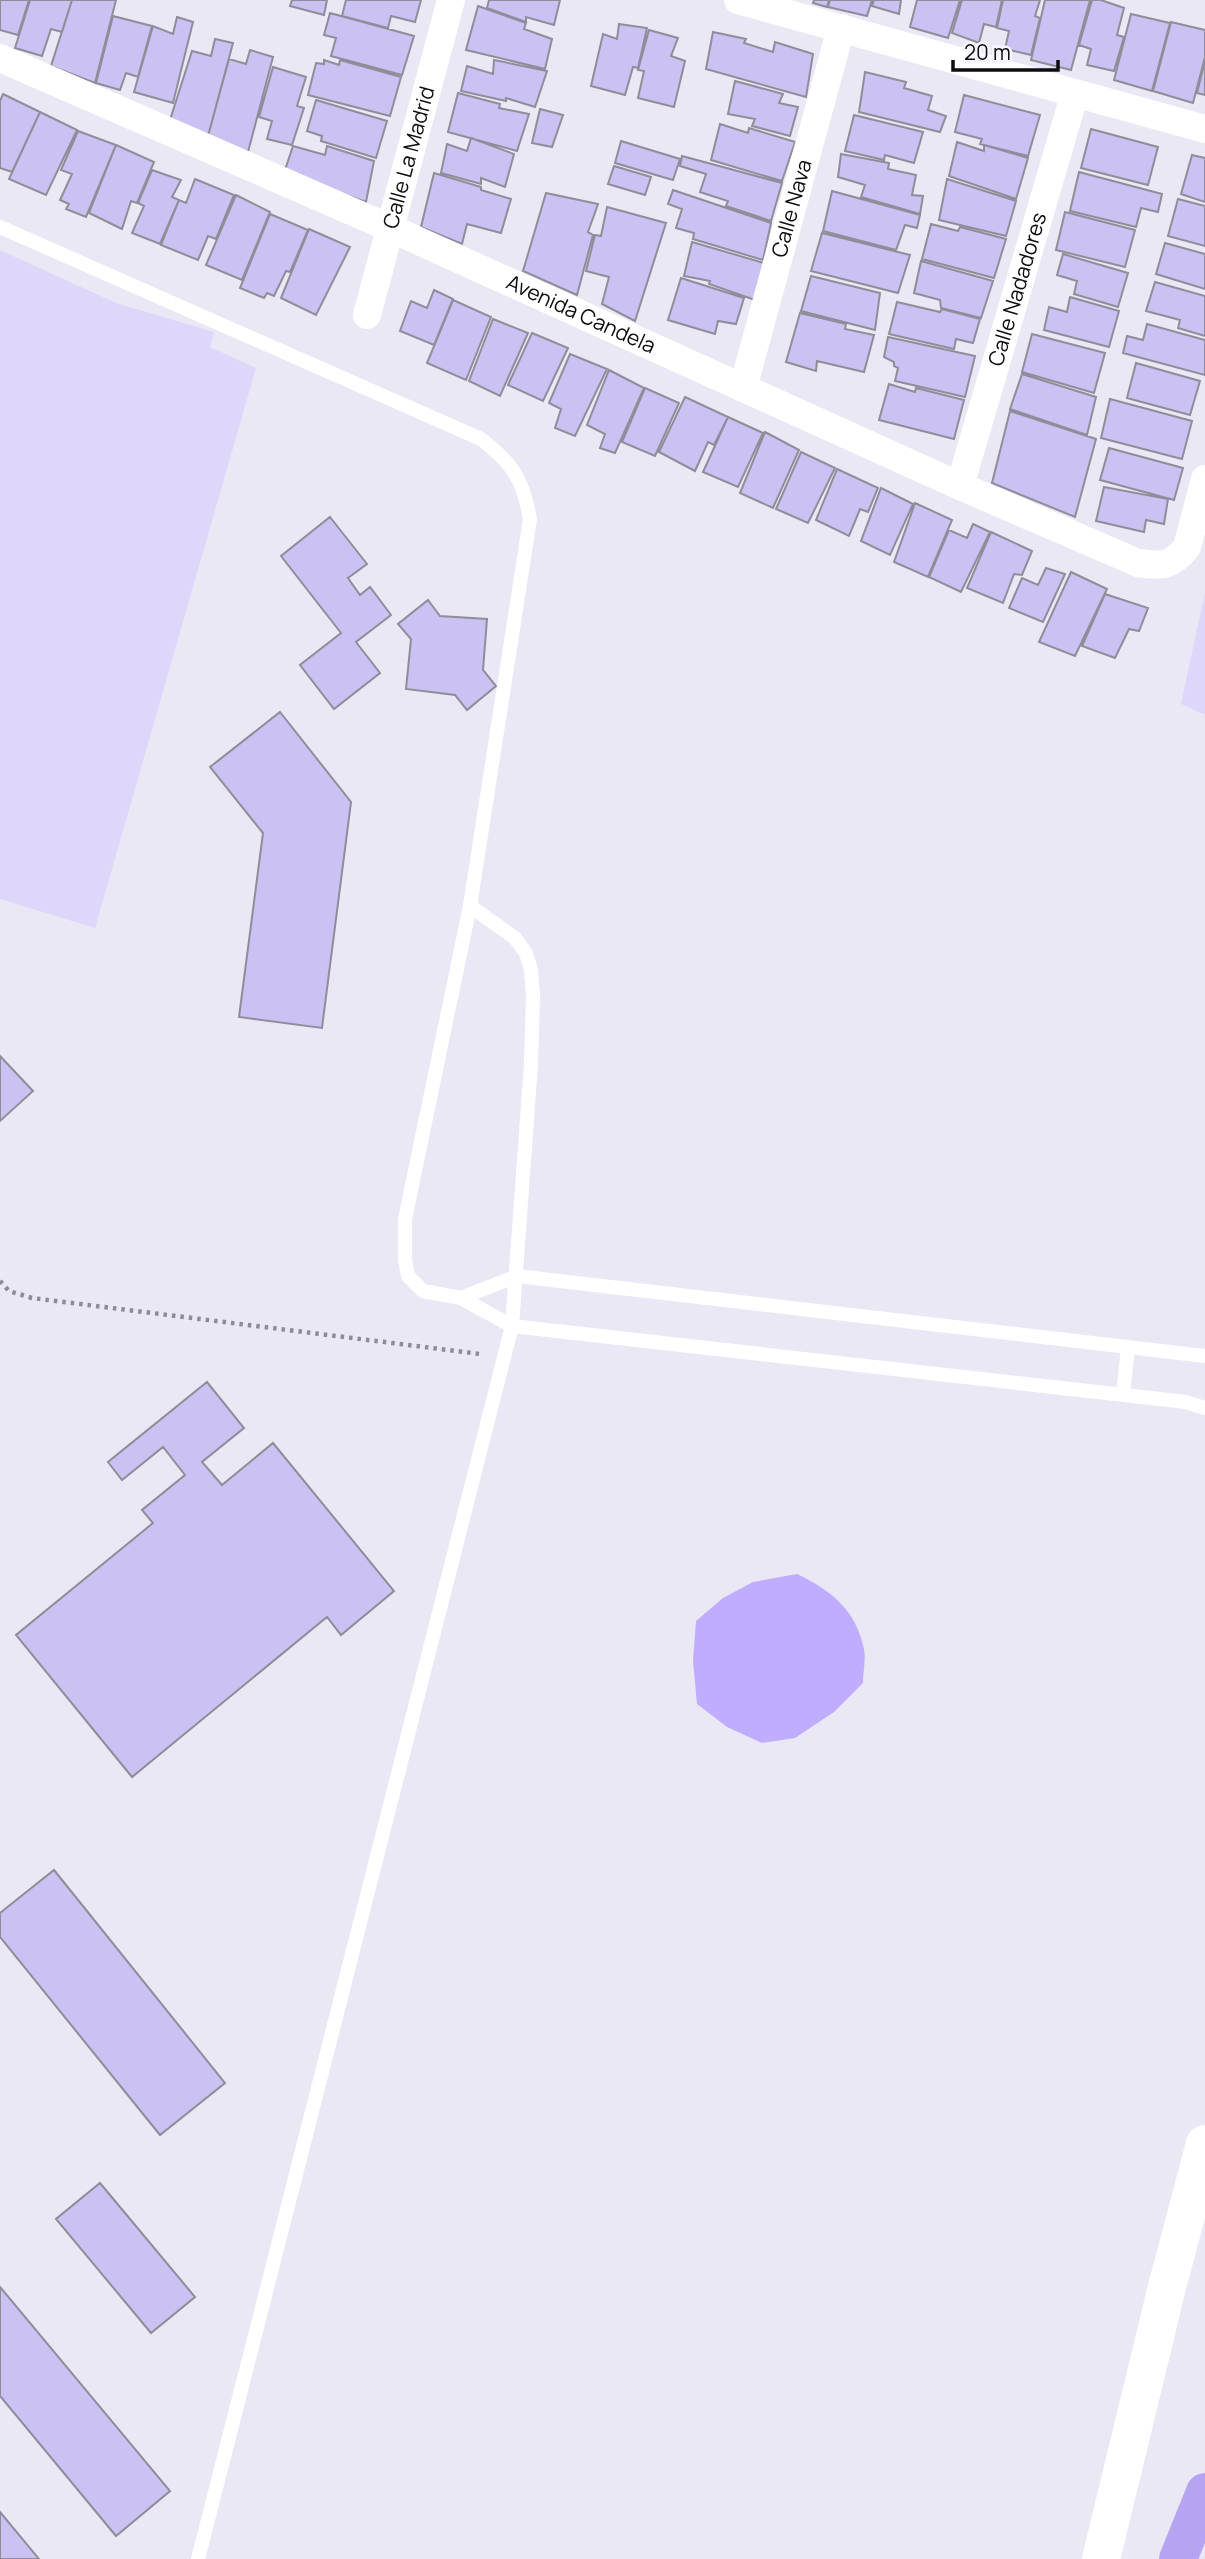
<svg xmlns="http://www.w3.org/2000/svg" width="1205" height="2559" font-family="Manrope,sans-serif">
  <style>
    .green { fill: #ded7f9 }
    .water { fill: #c1adff }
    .building { fill: #ccc1f3; stroke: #8f8d99; stroke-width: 2 }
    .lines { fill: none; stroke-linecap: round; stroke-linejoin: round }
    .path { stroke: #8d8c95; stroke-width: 4.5; stroke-dasharray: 3.5 5; stroke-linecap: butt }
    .lane { stroke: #fff; stroke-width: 14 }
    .street { stroke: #fff; stroke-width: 28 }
    .secondary { stroke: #fff; stroke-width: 38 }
    .highway { stroke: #b6a3f1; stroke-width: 38 }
    .labels { text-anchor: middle; stroke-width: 5; stroke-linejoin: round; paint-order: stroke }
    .street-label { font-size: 21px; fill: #0d0d11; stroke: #f7f6fe }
  </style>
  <rect width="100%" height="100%" fill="#eae8f5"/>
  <!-- green -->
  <path class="green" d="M0,250L116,303L214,332L210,347L256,368L95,928L0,899Z
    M1205,592V715L1181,704Z"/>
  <!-- water -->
  <path class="water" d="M797,1574C831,1590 856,1610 864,1649C866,1659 863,1672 863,1683L834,1712L795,1738L762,1743L727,1727L697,1704L693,1661L696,1621L723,1598L753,1582Z"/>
  <!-- building -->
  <path class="building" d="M0,0H29L18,35L0,30Z
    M30,0H72L62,32L51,29L42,56L15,48Z
    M72,0H116L95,83L51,66Z
    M292,0H327L324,15L290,6Z
    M346,0H421L415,22L391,16L388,28L342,16Z
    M489,0H560L554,25L526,17V22L487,8Z
    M814,0H829L827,7L813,3Z
    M830,0H872L867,16L828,7Z
    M874,0H901L899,14L872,6Z
    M917,0H960L948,38L910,27Z
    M962,0H1002L996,27L984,24L979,43L952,33Z
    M1003,0H1040L1035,16L1040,18L1031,55L1005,49L1009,31L997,28Z
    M1045,0H1090L1071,70L1031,60Z
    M1092,0H1101L1124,8L1117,35L1124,37L1114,71L1087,65L1091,49L1079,45Z
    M478,6L526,23L524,29L552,39L545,69L466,50Z
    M330,13L414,36L402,75L331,56L336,38L324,35Z
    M1131,14L1170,23L1152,91L1114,80Z
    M113,16L152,26L138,77L126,73L120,90L96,83Z
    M177,17L193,22L173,103L134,92L153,26L173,34Z
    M1171,22L1205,30V57L1193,103L1153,91Z
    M619,24L647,28L638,68L633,67L625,95L591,86L603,34L617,39Z
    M649,30L678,38L671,56L685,61L674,107L638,98L644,71L638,70Z
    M713,32L746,39L744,43L773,52L775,42L813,54L806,97L706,69Z
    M215,39L233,43L208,136L170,120L192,51L211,56Z
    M250,50L273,57L248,152L208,136L229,59L246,64Z
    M324,60L339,65L340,60L401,77L390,116L308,95L316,63L324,64Z
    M494,60L547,71L535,107L506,98V101L461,91L467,66L493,74Z
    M1205,60V95L1197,93Z
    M273,67L306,77L297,106L304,108L292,145L267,139L272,121L259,117Z
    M865,72L906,82L904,88L932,96L928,110L946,116L940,132L859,112Z
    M735,81L783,94L779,103L798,107L790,136L752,126L755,119L728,114Z
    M458,93L500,104L499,108L529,114L517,151L448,132Z
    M3,94L40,112L12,172L0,168V101Z
    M964,95L1040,115L1028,156L980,144L982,139L955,132Z
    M316,100L387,121L376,158L321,141L322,136L307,131Z
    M540,109L563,115L552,147L532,143Z
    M40,112L77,130L46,195L9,179Z
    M854,115L923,132L914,163L885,155L884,160L845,151Z
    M720,124L748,133L749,128L795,142L782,181L711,160Z
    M1091,129L1158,147L1148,185L1081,168Z
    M78,131L116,145L86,217L66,209L69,204L60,200L72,174L61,170Z
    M471,138L514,154L505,187L481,178V184L441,173L447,144L467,151Z
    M621,141L680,159L673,180L615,163Z
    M957,142L984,151V145L1028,158L1016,199L949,176Z
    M116,145L154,162L137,203L131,201L122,229L89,213Z
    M293,146L325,155L327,146L374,161L366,202L284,173Z
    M841,154L889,163L888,169L916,175L912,195L923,196L920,214L861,197L865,185L838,177Z
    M1192,155L1205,158V202L1181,194Z
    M682,156L782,183L771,221L726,206L728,201L700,192L706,174L680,166Z
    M614,166L651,177L645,195L608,184Z
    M152,170L181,180L172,197L179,200L160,244L132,233L144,206L138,203Z
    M1079,172L1162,194L1158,212L1141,208L1136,227L1070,211Z
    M434,173L481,187V190L511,199L501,233L467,224L462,244L421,227Z
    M195,179L234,195L216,239L208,236L198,260L161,245L179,200L186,203Z
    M947,179L1016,201L1006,236L939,220Z
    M673,190L771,223L763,260L693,239L694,233L676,228L682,209L668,204Z
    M832,191L920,215L917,228L905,225L896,250L823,231Z
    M546,193L598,204L588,232L593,235L577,295L523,271Z
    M236,195L270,212L242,280L206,265Z
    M1178,199L1205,206V246L1168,236Z
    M607,207L666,223L635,321L602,304L609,277L586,271L595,235L601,236Z
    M1065,212L1135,230L1125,267L1056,250Z
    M270,214L308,230L290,272L286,271L274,296L267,293L264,298L240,288Z
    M931,224L958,231L960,227L1006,239L994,278L922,259Z
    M309,229L350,247L316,315L281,298Z
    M822,233L910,255L898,293L811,271Z
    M692,242L764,263L755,300L709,284L710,281L684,276Z
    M1165,243L1205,254V289L1156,274Z
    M1063,254L1128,273L1118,307L1074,294L1077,281L1057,275Z
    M921,261L993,281L981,318L941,308L940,300L914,293Z
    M811,276L880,293L875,330L801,311Z
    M681,278L744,298L736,324L718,321L715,334L668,320Z
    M1155,282L1205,296V336L1178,328L1180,320L1146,311Z
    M434,290L453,299L434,345L400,331L411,301L427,308Z
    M1070,297L1119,311L1109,347L1044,330L1049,307L1067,312Z
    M453,300L491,317L466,380L427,363Z
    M897,302L940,312L942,309L980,319L973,343L956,339L954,349L889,334Z
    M800,313L846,324L845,329L874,335L864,372L817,361L816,371L786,362Z
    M493,319L528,333L500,396L469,381Z
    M1147,324L1205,340V375L1123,353L1127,336L1143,340Z
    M532,333L568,348L543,401L508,385Z
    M1032,334L1105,353L1094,393L1022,372Z
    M888,337L975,356L965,397L895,381L898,368L894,366V362L884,357Z
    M570,354L607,369L575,436L555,428L561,409L549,403Z
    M1136,363L1200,381L1190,415L1127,398Z
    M609,370L644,388L615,453L600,448L605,434L587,425Z
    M1022,374L1096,397L1087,435L1010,409Z
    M889,384L915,392L916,388L964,400L954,439L879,420Z
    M645,388L679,403L655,456L622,442Z
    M685,397L728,417L714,445L708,442L695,471L659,452Z
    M1110,399L1192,421L1182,459L1101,438Z
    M1010,411L1096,439L1075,517L992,483Z
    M728,417L763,433L738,487L703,472Z
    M765,432L799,450L773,508L740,493Z
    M1109,448L1183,468L1174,500L1100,480Z
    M801,452L835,468L808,523L776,509Z
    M837,469L878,488L868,512L860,509L849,536L816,520Z
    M1104,487L1168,499L1164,524L1146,520L1144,532L1096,521Z
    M881,488L913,504L890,555L861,541Z
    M915,503L952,520L928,577L894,562Z
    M330,517L367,564L348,578L360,595L370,587L391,615L356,642L380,673L334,709L300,665L341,633L281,556Z
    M973,524L990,532L961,592L929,577L949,530L967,538Z
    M991,532L1032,551L1022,575L1014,574L1003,603L967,588Z
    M1046,568L1065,574L1043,622L1009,608L1022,578L1038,585Z
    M1071,572L1107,589L1075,656L1039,642Z
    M1105,594L1148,608L1139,631L1129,629L1115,658L1082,646Z
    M428,600L440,616L487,619L483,670L496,686L467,710L455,695L406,689L411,639L398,624Z
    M280,712L351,802L322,1028L239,1017L263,833L210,767Z
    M0,1056L33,1091L0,1121Z
    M207,1382L244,1428L202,1462L222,1485L273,1443L394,1591L341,1635L327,1617L132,1777L16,1635L153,1523L142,1510L185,1475L163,1447L122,1480L108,1462Z
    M54,1870L225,2083L160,2135L0,1937V1913Z
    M100,2183L195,2297L151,2333L56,2219Z
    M0,2287L170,2491L116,2536L0,2396Z
    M0,2512L39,2559H0Z"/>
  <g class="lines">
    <!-- path -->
    <path class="path" d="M0,1281L9,1291L32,1298L480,1354"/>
    <!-- lane -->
    <path class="lane" d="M0,227L481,439C513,464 523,479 530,519L470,906L515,938L526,953L531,970L533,995L531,1064L512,1326L198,2559
      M470,906L405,1219V1260L408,1276L423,1291L461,1298L512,1326L1186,1402L1205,1408
      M461,1298L517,1276L1205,1356
      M1123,1395L1128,1347"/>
    <!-- street -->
    <g class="street">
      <path d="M738,0L1205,129"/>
      <path id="s1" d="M0,58L390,228L960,486L1138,563C1162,566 1171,567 1187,547L1205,479"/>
      <path id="s2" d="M367,315L451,0"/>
      <path id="s3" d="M743,388L841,28"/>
      <path id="s4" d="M960,486L1075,93"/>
    </g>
    <!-- secondary -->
    <path class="secondary" d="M1101,2559L1167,2287L1205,2144"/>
    <!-- highway -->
    <path class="highway" d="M1178,2559L1205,2492"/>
  </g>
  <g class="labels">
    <!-- street labels -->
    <g class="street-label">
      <text dy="7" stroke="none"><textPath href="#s2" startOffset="163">Calle La Madrid</textPath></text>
      <text dy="7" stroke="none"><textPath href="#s3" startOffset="186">Calle Nava</textPath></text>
      <text dy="7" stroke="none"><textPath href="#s4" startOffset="205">Calle Nadadores</textPath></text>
      <text dy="7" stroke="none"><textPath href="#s1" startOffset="635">Avenida Candela</textPath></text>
    </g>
  </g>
  <!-- scale -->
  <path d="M953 60v10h105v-10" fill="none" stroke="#0d0d11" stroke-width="3.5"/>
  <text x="964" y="60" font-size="21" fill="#0d0d11" stroke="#f7f6fe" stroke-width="5" paint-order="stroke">20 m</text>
</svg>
